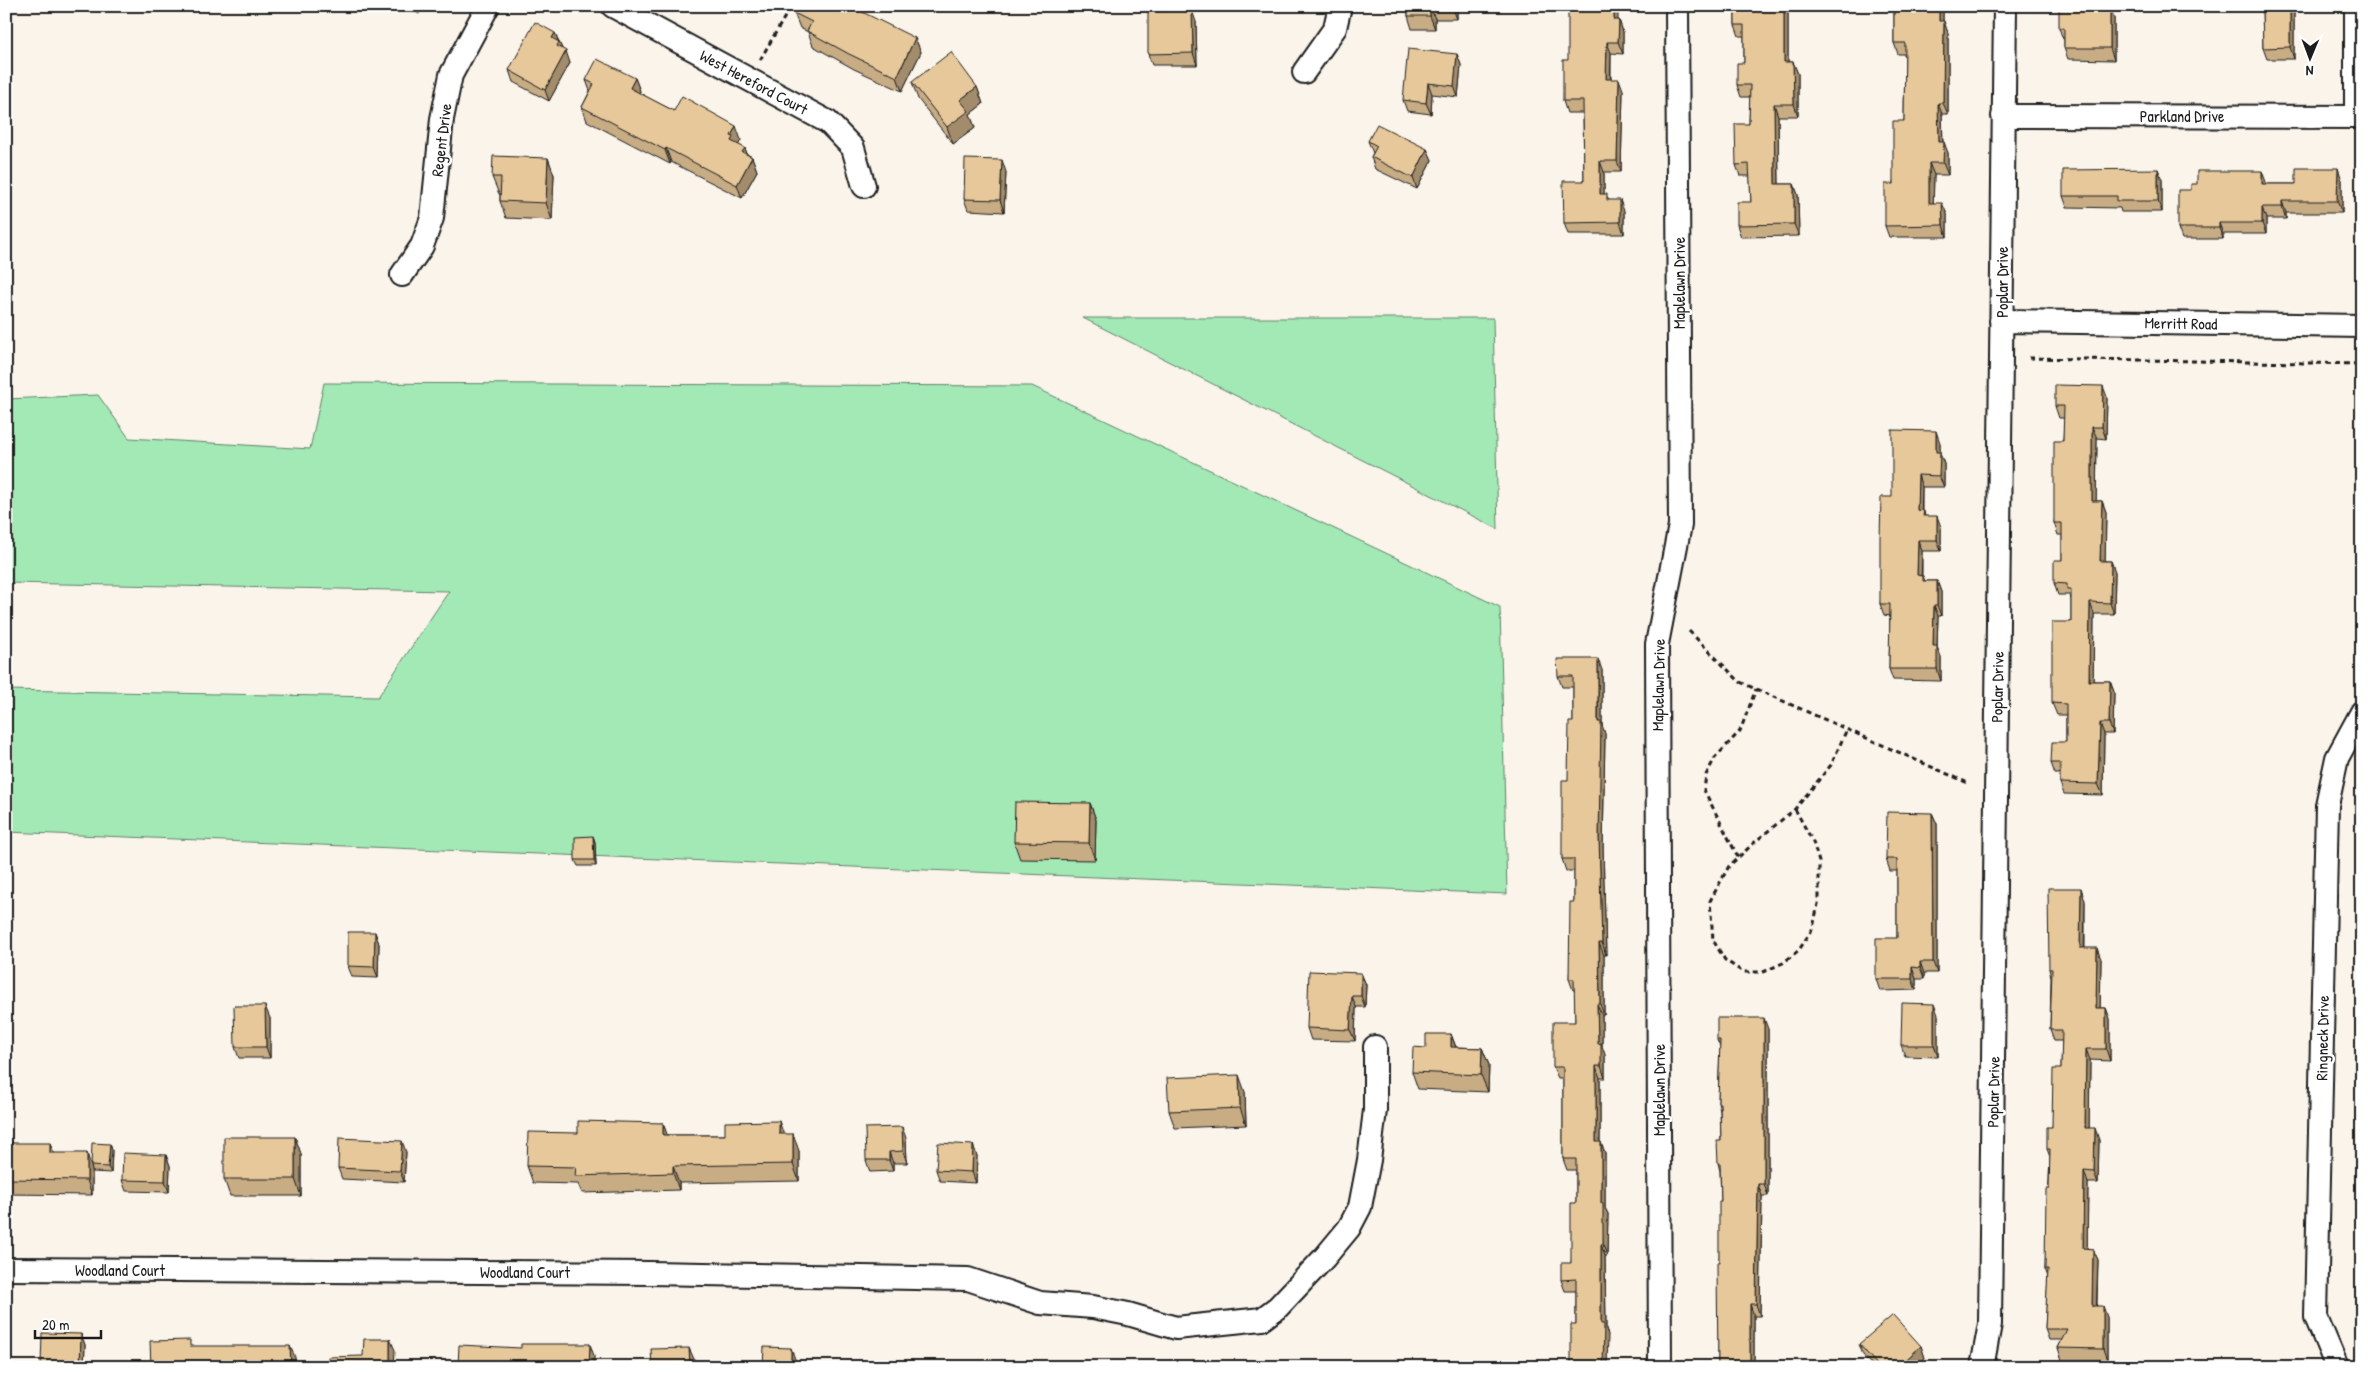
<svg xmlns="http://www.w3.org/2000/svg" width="2368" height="1373" font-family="'Patrick Hand',sans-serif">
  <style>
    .green { fill: #a3e9b5; stroke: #608268 }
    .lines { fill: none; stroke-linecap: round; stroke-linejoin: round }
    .minor-casing { stroke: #1c1c1c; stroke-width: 26 }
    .path { stroke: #1c1c1c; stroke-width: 3; stroke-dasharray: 5 4; stroke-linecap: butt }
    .minor { stroke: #fff; stroke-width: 22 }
    .wall { fill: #c7ac84; stroke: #1c1c1c }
    .shaded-wall { fill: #a28c6c; stroke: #1c1c1c }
    .building { fill: #e7c89a; stroke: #1c1c1c }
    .labels { text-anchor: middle; stroke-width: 5; stroke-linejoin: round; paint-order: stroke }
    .street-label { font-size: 16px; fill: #1c1c1c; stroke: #fff }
  </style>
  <rect width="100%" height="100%" fill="#faf4eb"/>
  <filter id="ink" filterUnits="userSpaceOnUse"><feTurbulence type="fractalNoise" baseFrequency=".02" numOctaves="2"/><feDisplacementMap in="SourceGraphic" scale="10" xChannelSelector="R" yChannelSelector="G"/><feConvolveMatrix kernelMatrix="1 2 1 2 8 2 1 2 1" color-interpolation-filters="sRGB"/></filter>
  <g filter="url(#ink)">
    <!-- green -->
    <path class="green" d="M1083,318H1493L1498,529Z
      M324,383L1032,386L1500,607L1507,894L6,832V690L378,697L449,591L6,583V399L98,395L129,438L310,449Z"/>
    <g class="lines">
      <!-- minor casing -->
      <g class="minor-casing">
        <path id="minor" d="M613,6L828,122L853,148L864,186
          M2356,6V117
          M1304,72L1335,28L1340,6
          M2003,116L2362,117
          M402,275L422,246L432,218L442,119L451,75L488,6
          M2001,321L2362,326
          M6,1269L650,1273L968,1279L1040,1303L1093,1307L1128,1314L1176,1328L1262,1319L1278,1307L1325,1257L1349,1228L1360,1207L1369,1160L1375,1110V1047
          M1660,1367L1657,644L1680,525L1677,6
          M1982,1367L1990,1324L2005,6
          M2337,1367L2316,1317L2327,805L2337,758L2362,712"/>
      </g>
      <!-- path -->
      <path class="path" d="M760,60L791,6
        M2029,358L2362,364
        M1689,631L1740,682L1968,783
        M1795,809L1813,842L1819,862V899L1813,928L1799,950L1783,963L1763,972H1743L1725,960L1713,940L1710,901L1729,866L1756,841L1795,809L1831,765L1847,729
        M1738,857L1704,790L1706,775L1715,758L1740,731L1756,689"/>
      <!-- minor -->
      <use href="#minor" class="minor"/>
    </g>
    <!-- wall -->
    <path class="wall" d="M403,6H423L419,14Z
      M1403,6H1457V19H1435V29H1412L1408,16V7H1404Z
      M1735,6H1788V62H1793L1798,74V116H1778L1779,184H1794L1798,195L1799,236L1741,237L1737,225L1751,202L1750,176H1740L1736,165L1749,124L1750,97H1741L1737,85L1744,63V36H1739L1735,25Z
      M1894,6H1943V21L1948,33V114H1942L1943,142L1948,153V175H1934L1933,203L1947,214V237H1889L1885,226L1904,121L1905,54H1898L1894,43Z
      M2262,6H2294V59H2267L2263,48Z
      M2110,7L2114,18V60L2068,59L2064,48V39H2063L2059,28Z
      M794,13L915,38L921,52L902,91L854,69L813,46L808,32L800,28Z
      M1618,20H1619L1623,32V54L1611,53V79L1623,90L1621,172H1604V194L1609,200L1624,211V234H1568L1564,223L1584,181L1583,113H1567L1563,101L1568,60Z
      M1196,22L1197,65H1152L1148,54Z
      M555,33L558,41L559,42L562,49L570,63L549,101L513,82L509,70Z
      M1457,54L1461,65L1458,97L1432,94L1431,114L1407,111L1403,100Z
      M635,78L640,91L639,93L674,111L741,140L738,145L745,148L747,154L752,157L757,171L742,198L671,162L670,164L587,121L582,107L590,91L586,80Z
      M912,82L977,87L983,104L970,114L975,128L953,144L918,99Z
      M1368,141L1427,149L1432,160L1417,189L1375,169L1371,157L1373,153Z
      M548,158L554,175L552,220L506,218L500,201V194H499L492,177Z
      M2158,169L2162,180V212H2121L2120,208L2067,207L2063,196Z
      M1006,172L1004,212L968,210L964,199Z
      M2342,180V213H2286V219H2266V234H2223V239H2182L2178,228L2191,190L2266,182V184H2296Z
      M2362,191V237L2359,228Z
      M2107,397L2106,439L2097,438L2096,501H2102L2106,512L2105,561H2111L2115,572L2114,614H2094L2093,681H2110L2114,692L2113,734H2104L2103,795L2064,794L2060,783V774H2055L2051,763L2066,742V715H2057L2052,703L2071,622V600L2070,595H2058L2054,583L2062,560V535H2058L2054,523L2063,441L2064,418H2059L2055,406Z
      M1940,443V454L1944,464V487H1922V511H1924L1925,516L1941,527V551H1922V576H1923L1925,581H1937L1941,592V616H1938L1937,647L1941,657V681L1893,680L1889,669L1890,616L1884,615L1880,604L1892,497Z
      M1602,670V725L1605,734L1603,848L1606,955H1604V1015H1602V1046L1605,1055V1078H1600V1142L1605,1154V1208L1608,1214L1607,1256H1605L1606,1329L1608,1335L1576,1324V1291H1565L1561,1280L1571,1263L1576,1203V1170H1567L1563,1159V1078H1558L1553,1067L1575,1022V990H1573L1569,979L1574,902V871H1566L1562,859L1573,722V687H1562L1558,676Z
      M1090,803L1096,820L1095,860L1020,859L1014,842Z
      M1932,813L1937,824V973H1924V979H1916V990L1880,991L1876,979L1897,938V871H1890L1886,859Z
      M593,836L595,842L596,866H578L575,860Z
      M2085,900V948L2101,959L2100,1008H2106L2110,1019V1061L2090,1060L2089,1128L2099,1140L2098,1183H2088L2087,1249H2093L2098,1260L2097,1306L2107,1317V1360H2062L2058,1348L2062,1340H2049L2045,1329L2048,1277L2045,1269L2050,1157L2047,1149L2052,1127L2061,1069L2062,1041H2054L2050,1030L2051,977L2049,969Z
      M375,932L379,944L378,978L352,977L348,966Z
      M1361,973L1366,985L1365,1007H1356L1355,1041L1311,1040L1307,1028Z
      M1938,1015V1057L1905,1056L1901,1045Z
      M270,1018V1058H239L235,1047Z
      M1768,1029V1196H1762L1760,1316H1754V1367H1718L1719,1262L1721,1201L1720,1171L1718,1163L1721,1141L1720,1111L1718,1103L1720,1047L1717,1040Z
      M1451,1034L1456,1047L1482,1048L1489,1065L1488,1092L1418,1089L1412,1072L1426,1048Z
      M1245,1092L1246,1125L1175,1128L1169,1111Z
      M663,1123L667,1135H725L783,1134L799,1151V1181L679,1183V1190L582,1193L578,1184L533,1183L527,1166L578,1133Z
      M6,1130L12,1143L54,1153L91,1164L110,1144L112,1150L111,1173L93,1172L92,1170V1195L6,1194Z
      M295,1137L301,1154V1196H230L224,1179Z
      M906,1138L907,1163H893V1171L870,1172L866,1160Z
      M973,1145L977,1156L976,1183L940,1181L936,1170Z
      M406,1152L404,1182L342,1179L338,1168Z
      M166,1155L170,1166L169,1192L126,1191L122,1180Z
      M81,1334L85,1345L84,1367H42L41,1365Z
      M1859,1344L1921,1346L1925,1358L1915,1367H1873L1863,1355Z"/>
    <!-- shaded-wall -->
    <path class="shaded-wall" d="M416,6H423L419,14Z
      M1430,6L1435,19V29L1430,16Z
      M1452,6H1457V19Z
      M1614,6H1618V32L1614,20Z
      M1784,6H1788V74L1784,62Z
      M1939,6H1943V33L1939,21Z
      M2290,6H2294V59L2290,47Z
      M2110,7L2114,18V60L2110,48Z
      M1192,10L1196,22L1197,65L1193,53Z
      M1619,20L1623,32V54L1618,42Z
      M1944,21L1948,33V114L1943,103Z
      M555,33L559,43V42L564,53L561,58L552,38Z
      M915,38L921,52L902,91L897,77Z
      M1607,42L1611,53L1610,90L1606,79Z
      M566,51L570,63L549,101L545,90Z
      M1457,54L1461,65L1458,97L1454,86Z
      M1793,62L1798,74V116L1794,104Z
      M635,78L640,91L635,101L630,88Z
      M1619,79L1623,90L1621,172L1617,161Z
      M1428,83L1432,94L1431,114L1426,103Z
      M977,87L983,104L970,114L975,128L953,144L947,127L960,100Z
      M1938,103L1942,114L1943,153L1939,142Z
      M1774,104L1778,116L1779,195L1775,184Z
      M736,126L741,140L737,148L731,141V136Z
      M1944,142L1948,153V175L1943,163Z
      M666,148L671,162L670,164L665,150Z
      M745,148L749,161L742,152Z
      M1427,149L1432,160L1417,189L1413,178Z
      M752,157L757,171L742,198L737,185Z
      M548,158L554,175L552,220L546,203Z
      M1002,160L1006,172L1004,212L1000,200Z
      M1600,161L1604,172V206L1600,194Z
      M1929,163L1934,175L1933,214L1929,203Z
      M2338,168L2342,180V213L2337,201Z
      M2158,169L2162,180V212L2158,201Z
      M2262,171L2266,182V195L2262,184Z
      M1794,184L1798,195L1799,236L1794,224Z
      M1620,200L1624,211V234L1620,222Z
      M2282,201L2286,213V219L2282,207Z
      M1942,203L1947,214V237L1943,225Z
      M2262,207L2266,219V234L2262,223Z
      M2219,223L2223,234V239L2219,228Z
      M2103,386L2107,397L2106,439L2102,427Z
      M2092,427L2097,438L2096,512L2092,501Z
      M1936,431L1940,443V454L1944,464V487L1939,476L1936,452Z
      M1918,475L1922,487L1921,522L1917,510Z
      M2102,501L2106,512L2105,572L2100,561Z
      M1937,516L1941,527V551L1937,540Z
      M1918,540L1922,551L1921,587L1917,575Z
      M2111,561L2115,572L2114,614L2110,603Z
      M1937,581L1941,592V616L1937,605Z
      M2090,602L2094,614L2093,692L2089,681Z
      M1934,605L1938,616L1937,647L1941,657V681L1937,669L1933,646Z
      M1598,659L1602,670V725L1605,734L1603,848L1606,955L1602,943L1599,837Z
      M2110,681L2114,692L2113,734L2109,723Z
      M2100,723L2104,734L2103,795L2098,784Z
      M1090,803L1096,820L1095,860L1089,843Z
      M1932,813L1937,824V973L1933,962Z
      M593,836L595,842L596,866L594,860Z
      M2081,888L2085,900L2084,959L2080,948Z
      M375,932L379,944L378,978L374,967Z
      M1599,943L1604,955V1015L1600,1004Z
      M2097,948L2101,959L2100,1019L2096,1008Z
      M1920,962L1924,973V979L1920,968Z
      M1912,967L1916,979V990L1912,979Z
      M1361,973L1366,985L1365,1007L1361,996Z
      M1352,996L1356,1007L1355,1041L1350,1030Z
      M1597,1004L1602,1015V1046L1605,1055V1078L1601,1066L1598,1044Z
      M1934,1004L1938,1015V1057L1934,1045Z
      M265,1006L270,1018V1058L266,1047Z
      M2106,1008L2110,1019V1061L2106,1049Z
      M1764,1018L1768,1029V1196L1764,1184Z
      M1451,1034L1457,1051L1451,1047Z
      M1482,1048L1489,1065L1488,1092L1481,1075Z
      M2086,1049L2090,1060L2089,1139L2085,1128Z
      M1596,1066L1600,1078V1154L1596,1142Z
      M1239,1075L1245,1092L1246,1125L1240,1108Z
      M779,1121L785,1138L779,1134Z
      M663,1123L669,1140L663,1135Z
      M902,1127L906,1138L907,1163L903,1151Z
      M2095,1128L2099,1140L2098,1183L2094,1172Z
      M7,1130L12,1144L7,1143Z
      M793,1134L799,1151V1181L793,1164Z
      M295,1137L301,1154V1196L295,1179Z
      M402,1141L406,1152L404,1182L400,1171Z
      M1601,1142L1605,1154V1208L1608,1214L1607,1256L1603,1244L1601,1203Z
      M50,1143L56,1158L50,1153Z
      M110,1144L112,1150L111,1173L108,1167Z
      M973,1145L977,1156L976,1183L972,1172Z
      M889,1152L893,1163V1171L889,1160Z
      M87,1153L91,1166L92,1170V1195L87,1180Z
      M166,1155L170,1166L169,1192L165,1181Z
      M673,1166L679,1183V1190L673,1173Z
      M2084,1171L2088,1183L2087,1260L2083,1248Z
      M1758,1184L1762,1196L1760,1316L1756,1304Z
      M1601,1244L1605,1256L1606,1329L1608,1335L1607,1367H1603L1601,1324Z
      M2093,1249L2098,1260L2096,1317L2092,1306Z
      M1750,1304L1754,1316V1367H1750Z
      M2103,1306L2107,1317V1360L2103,1349Z
      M81,1334L85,1345L84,1367H80V1366Z
      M390,1339L395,1350L394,1367H390Z
      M590,1344L594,1356V1367H589Z
      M290,1346L295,1357V1367H291Z
      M1921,1346L1925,1358L1915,1367H1898Z
      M689,1348L694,1359V1367H690Z
      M791,1348L795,1359V1367H791Z"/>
    <!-- building -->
    <path class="building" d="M798,6H850L915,38L897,77L849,54L807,31L812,22L794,13Z
      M1408,6H1430V16H1408Z
      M1568,6H1614V20H1619L1618,42H1607L1606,79H1619L1617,161H1600V194H1607V200H1620V222L1564,223L1563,181H1584L1583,101H1563V60H1568Z
      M1735,6H1784V62H1793L1794,104H1774L1775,184H1794V224L1737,225V202H1751L1749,164L1736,165L1735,124H1749L1750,85H1737V63H1744V25H1735Z
      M1894,6H1939V21H1944L1943,103H1938L1939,142H1944L1943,163H1929V203H1942L1943,225L1885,226V184H1893V121H1904L1905,43H1894Z
      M2262,6H2290V47L2263,48Z
      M2059,7H2110V48H2064V28H2059Z
      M1192,10L1193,53L1148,54V11Z
      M535,22L555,33L552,38L559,42L557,46L566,51L545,90L509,70Z
      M1408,49L1457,54L1454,86L1428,83L1426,103L1403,100Z
      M951,52L977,87L960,100L969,111L947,127L912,82Z
      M597,59L635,78L630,88L674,111L682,96L736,126L731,136L733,137L731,141L745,148L742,152L752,157L737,185L666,148L665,150L582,107L594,84L586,80Z
      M1377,124L1427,149L1413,178L1371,157L1377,146L1368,141Z
      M493,156L548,158L546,203L500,201L501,177H492Z
      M965,159L1002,160L1000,200L964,199Z
      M2296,168H2338L2337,201H2282V207H2262V223H2219V228H2178V190H2191V184H2197V171H2262V184H2296Z
      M2158,169V201H2117V196H2063V170Z
      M2359,191H2362V228H2359Z
      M2055,385L2103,386L2102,427H2092V501H2102L2100,561H2111L2110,603L2090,602L2089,681H2110L2109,723H2100L2098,784L2060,783V763H2051L2052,742H2066V704L2052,703V622H2071V589H2067V584L2054,583V560H2062V523H2054V441H2063L2064,406H2055Z
      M1892,430L1936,431V452H1940L1939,476L1918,475L1917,510L1924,511L1923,516H1937V540H1918L1917,575L1923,576V581H1937V605H1934L1933,646H1937V669H1889L1890,604H1880V539L1881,497H1892Z
      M1557,659H1598V722H1601L1599,837L1602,943H1599L1600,1004H1597L1598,1044L1601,1043V1066H1596V1142H1601V1203H1603V1244H1601V1324H1604L1603,1367H1571V1324H1576V1279L1561,1280V1263H1571V1203H1576V1159H1563V1067H1553V1022H1575L1574,979H1569L1570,902H1574V859H1562V780H1568L1569,722H1573V676H1558Z
      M1015,802L1090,803L1089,843L1014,842Z
      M1887,812L1932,813L1933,962H1920V968L1912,967V979H1876V938H1897V859H1886Z
      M593,836L594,860H575V837Z
      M2048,888H2081L2080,948H2097L2096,1008H2106V1049H2086L2085,1128H2095L2094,1172L2084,1171L2083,1248L2093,1249L2092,1306H2103V1349L2058,1348L2067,1329H2045L2048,1269H2045L2046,1189H2049L2050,1149H2047V1127H2052L2053,1069H2061L2062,1030H2050L2052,969H2049Z
      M348,932H375L374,967L348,966Z
      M1309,971L1361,973V996H1352L1350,1030L1307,1028Z
      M1902,1003L1934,1004V1045H1901Z
      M234,1006H265L266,1047H235Z
      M1717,1018H1764V1184H1758L1756,1304H1750V1365L1744,1364V1367H1718L1717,1262H1719V1201H1721L1720,1163H1718L1717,1141H1721L1720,1103H1718L1720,1040H1717Z
      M1426,1034H1451V1047L1482,1048L1481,1075L1412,1072L1413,1047L1426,1048Z
      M1239,1075L1240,1108L1169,1111L1167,1078Z
      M578,1121L663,1123V1135H725V1122L779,1121V1134H793V1164L673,1166V1173L575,1176L576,1167L527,1166L528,1132L578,1133Z
      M902,1127L903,1151L889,1152V1160H866L865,1128Z
      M6,1130L7,1143H50V1153H87V1180L6,1179Z
      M224,1137H295V1179H224Z
      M339,1138L402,1141L400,1171L338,1168Z
      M92,1143L110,1144L108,1167L91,1166Z
      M938,1143L973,1145L972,1172L936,1170Z
      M123,1153L166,1155L165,1181L122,1180Z
      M1893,1315L1921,1346L1898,1367H1879L1859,1344Z
      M42,1333L81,1334L80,1366L41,1365Z
      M364,1339H390V1367H328V1357L363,1356Z
      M190,1340V1346H290L291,1367H151L150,1341Z
      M521,1344H590L589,1367H458L459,1345L521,1348Z
      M764,1347L791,1348V1367H763Z
      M689,1348L690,1367H652L651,1349Z"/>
  </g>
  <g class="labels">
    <!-- street labels -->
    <g class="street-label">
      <text transform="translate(754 82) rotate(28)" y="6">West Hereford Court</text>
      <text x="2182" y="122">Parkland Drive</text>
      <text transform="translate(441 140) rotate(-83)" y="6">Regent Drive</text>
      <text transform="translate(2002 282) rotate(-90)" y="6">Poplar Drive</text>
      <text transform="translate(1679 283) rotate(-90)" y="6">Maplelawn Drive</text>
      <text transform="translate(2181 323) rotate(1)" y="6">Merritt Road</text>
      <text transform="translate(1658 685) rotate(-89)" y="6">Maplelawn Drive</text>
      <text transform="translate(1997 687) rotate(-89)" y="6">Poplar Drive</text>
      <text transform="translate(2322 1038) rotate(-89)" y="6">Ringneck Drive</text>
      <text transform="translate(1659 1090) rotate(-90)" y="6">Maplelawn Drive</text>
      <text transform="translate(1993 1092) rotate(-89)" y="6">Poplar Drive</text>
      <text x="120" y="1276">Woodland Court</text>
      <text x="525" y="1278">Woodland Court</text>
    </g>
  </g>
  <!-- margin -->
  <rect width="2368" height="1373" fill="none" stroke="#fff" stroke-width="25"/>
  <rect x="12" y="12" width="2343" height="1348" fill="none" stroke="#1c1c1c" stroke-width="2" filter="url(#ink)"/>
  <!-- north arrow -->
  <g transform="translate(2310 58) rotate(181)" stroke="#ffffff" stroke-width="4" paint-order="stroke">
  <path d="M0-4L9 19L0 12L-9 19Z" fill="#1c1c1c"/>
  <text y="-8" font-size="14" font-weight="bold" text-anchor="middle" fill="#1c1c1c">N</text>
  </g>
  <!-- scale -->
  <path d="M35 1330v8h66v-8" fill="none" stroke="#1c1c1c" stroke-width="2.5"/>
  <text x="42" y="1330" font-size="15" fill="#1c1c1c" stroke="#ffffff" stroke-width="4" paint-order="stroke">20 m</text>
</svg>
